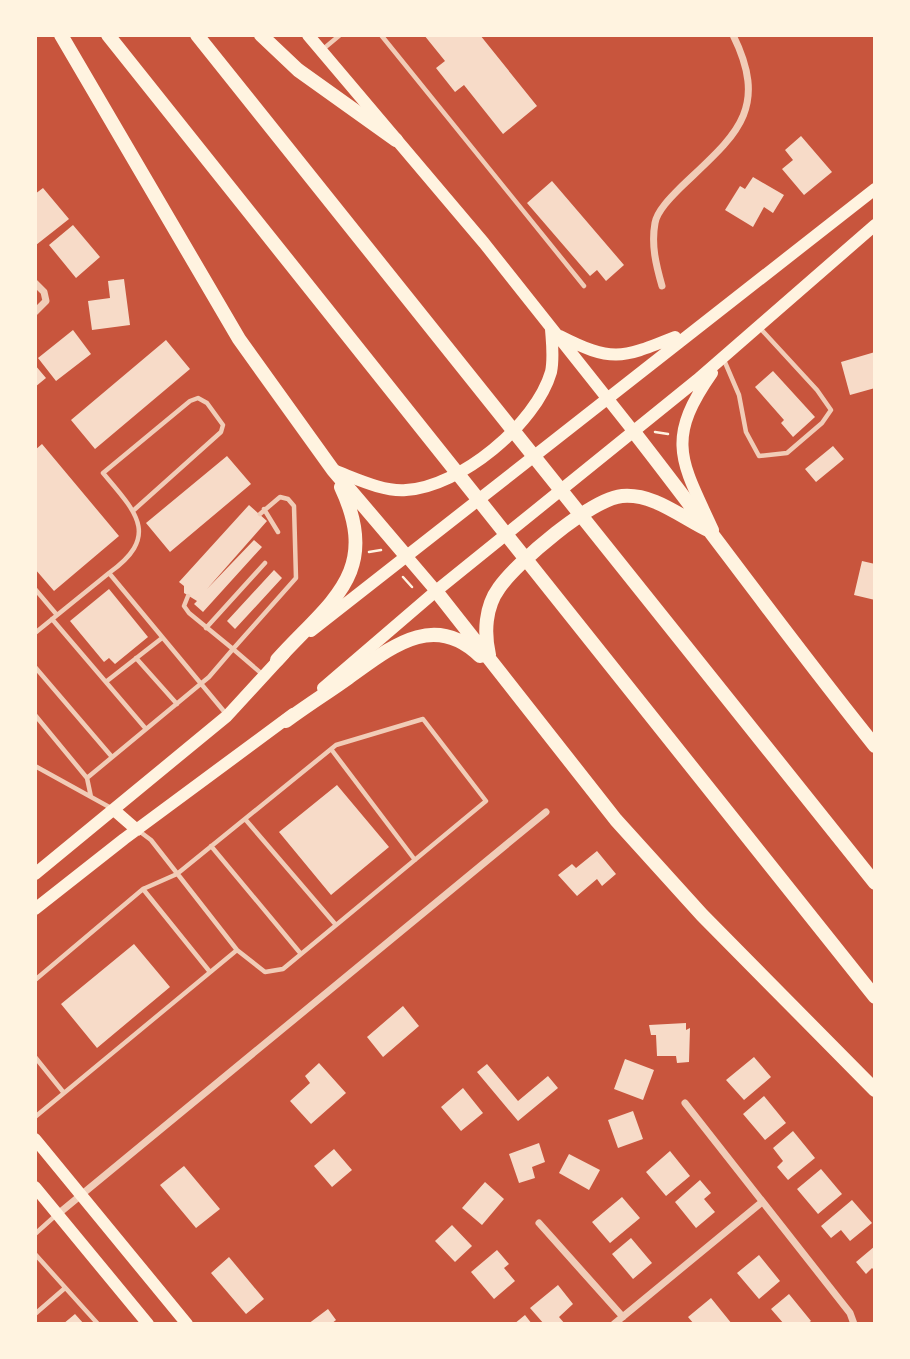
<svg xmlns="http://www.w3.org/2000/svg" width="910" height="1359" font-family="Ubuntu,sans-serif">
  <style>
    .building { fill: #f7dbc8 }
    .lines { fill: none; stroke-linecap: round; stroke-linejoin: round }
    .path { stroke: #fff3e0; stroke-width: 2.5 }
    .service { stroke: #f1ccb7; stroke-width: 4.5 }
    .minor { stroke: #f1ccb7; stroke-width: 7 }
    .secondary { stroke: #fff3e0; stroke-width: 12 }
    .motorway { stroke: #fff3e0; stroke-width: 14 }
  </style>
  <rect width="100%" height="100%" fill="#c8553d"/>
  <!-- building -->
  <path class="building" d="M424,35H480L537,106L503,134L464,85L455,92L436,68L445,61Z
    M801,136L832,172L804,195L782,169L793,160L785,150Z
    M753,177L784,195L773,213L764,207L753,227L725,210L740,186L745,189Z
    M552,181L624,265L606,281L597,270L590,276L527,203Z
    M43,188L69,219L36,245L35,194Z
    M73,225L100,257L76,278L49,245Z
    M124,279L130,325L92,330L88,301L110,298L108,281Z
    M73,330L91,354L56,381L38,358Z
    M166,340L190,369L95,449L71,420Z
    M875,352V388L850,395L841,362Z
    M35,365L46,378L35,387Z
    M773,371L815,417L793,437L781,423L784,420L755,387Z
    M42,444L119,536L54,591L35,569V450Z
    M833,446L844,459L816,482L805,469Z
    M227,456L251,484L170,552L146,523Z
    M249,505L267,521L207,589L254,540L262,547L203,612L194,604L197,601L184,593V586L179,582Z
    M862,561L875,564V600L854,595Z
    M274,570L282,578L235,629L227,621Z
    M109,589L148,637L115,664L109,658L104,662L70,621Z
    M337,785L389,847L331,895L279,832Z
    M597,851L616,874L602,886L597,879L577,896L558,875L572,864L576,868Z
    M134,944L170,987L97,1048L61,1004Z
    M403,1006L419,1026L383,1057L367,1037Z
    M686,1023V1030L690,1028L689,1062L677,1063L676,1056H657L656,1035H651L649,1025Z
    M754,1057L771,1077L744,1100L726,1080Z
    M625,1059L654,1070L643,1100L614,1089Z
    M319,1063L346,1093L311,1124L290,1101L310,1083L305,1076Z
    M487,1064L518,1101L548,1076L558,1088L518,1121L477,1072Z
    M463,1088L483,1113L461,1131L441,1107Z
    M764,1096L786,1123L765,1140L743,1114Z
    M633,1111L643,1139L618,1148L608,1120Z
    M793,1131L815,1158L788,1180L777,1167L783,1161L773,1148Z
    M539,1143L545,1162L532,1167L535,1178L519,1183L509,1154Z
    M334,1149L352,1170L332,1187L314,1166Z
    M670,1151L690,1176L666,1196L646,1172Z
    M569,1154L600,1170L589,1190L559,1173Z
    M184,1166L220,1209L196,1228L160,1185Z
    M821,1169L842,1194L818,1214L797,1189Z
    M700,1180L711,1193L704,1199L715,1212L696,1228L675,1202Z
    M485,1182L504,1199L482,1225L462,1208Z
    M622,1197L640,1218L610,1243L592,1222Z
    M852,1200L872,1223L850,1241L841,1230L831,1238L821,1226Z
    M452,1225L472,1246L455,1262L435,1241Z
    M631,1238L652,1263L633,1279L612,1254Z
    M875,1246V1271L872,1268L866,1274L856,1262Z
    M497,1250L509,1264L504,1268L515,1281L494,1299L471,1272Z
    M759,1255L780,1281L759,1299L737,1273Z
    M229,1257L264,1299L246,1314L211,1273Z
    M558,1285L573,1304L559,1317L565,1324H544L530,1308Z
    M789,1294L811,1321L807,1324H784L771,1309Z
    M711,1298L732,1324H694L688,1317Z
    M328,1309L336,1320L331,1324H308Z
    M75,1314L84,1324H63Z
    M525,1315L532,1324H514Z"/>
  <g class="lines">
    <!-- path -->
    <path class="path" d="M655,432L668,434
      M369,552L381,550
      M403,577L412,587"/>
    <!-- service -->
    <path class="service" d="M381,35L584,286
      M322,50L340,35
      M724,360L739,395L746,432L759,456L787,453L822,423L831,410L817,390L759,327
      M264,509L278,532
      M109,573C161,536 136,512 103,473L190,401L198,398L207,403L223,425L221,432L134,510
      M35,589L57,615
      M188,596L184,606L189,613L233,649L296,578L294,506L288,499L280,497L260,514
      M52,619L146,729
      M206,628L265,563
      M35,633L109,573L227,715
      M136,658L177,704
      M35,667L112,757
      M107,681L162,638
      M35,715L87,778L91,797
      M331,749L415,860
      M35,766L111,808
      M87,778L209,677L233,649L262,674
      M245,819L336,925
      M211,846L301,954
      M143,889L210,972
      M35,980L143,889L177,874L336,745L423,719L486,801L283,969L265,972L237,950
      M35,1057L64,1093
      M35,1117L237,950L151,840L139,831
      M35,1234L55,1216
      M35,1254L98,1324
      M35,1314L65,1288"/>
    <!-- minor -->
    <path class="minor" d="M35,283L44,292L46,301L35,312
      M662,286C656,265 651,245 655,223C657,211 671,197 680,188C733,137 771,112 733,35
      M685,1103L850,1313L854,1324
      M58,1214L546,812
      M539,1223L623,1317
      M614,1324L762,1202"/>
    <!-- secondary -->
    <path class="secondary" d="M308,35L484,243L634,432
      M560,336C613,363 622,358 675,337
      M712,373C664,441 682,462 713,530
      M333,470C355,478 383,492 406,490C460,487 536,424 551,372C554,358 552,343 551,329
      M407,557L436,591
      M311,631L875,189
      M323,688L436,591L697,380L875,225
      M114,810L137,830
      M35,874L227,716L284,654
      M35,909L124,839L293,714
      M35,1139L187,1324
      M35,1187L148,1324"/>
    <!-- motorway -->
    <path class="motorway" d="M61,35L239,339L333,470L407,557
      M108,35L875,997
      M197,35L875,883
      M261,35L298,70L396,140
      M634,432C715,536 792,643 875,746
      M436,591L616,820L702,915L875,1090
      M489,655C484,633 485,607 499,588C517,562 591,499 622,496C654,493 682,518 710,531
      M277,660C329,602 382,574 341,487
      M286,721C306,706 327,693 348,678C389,649 433,610 480,656"/>
  </g>
  <!-- border -->
  <rect width="910" height="1359" fill="none" stroke="#fff3e0" stroke-width="74"/>
</svg>
